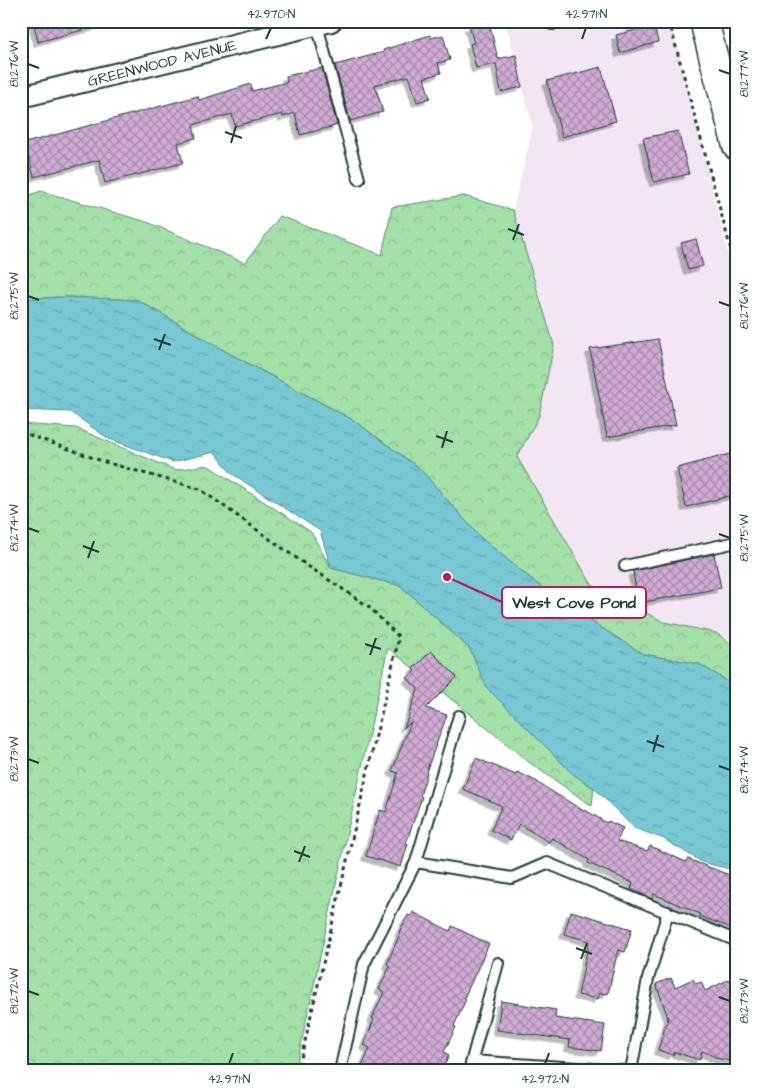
<svg xmlns="http://www.w3.org/2000/svg" width="758" height="1092" font-family="'Architects Daughter',sans-serif">
  <style>
    .built { fill: #f1e6f2 }
    .forest { fill: url(#forest-crowns); stroke: #608e6e }
    .water { fill: url(#water-ripples); stroke: #549094 }
    .building { fill: url(#building-cross-hatch); stroke: #1f3d34; filter: url(#shadow) }
    .lines { fill: none; stroke-linecap: round; stroke-linejoin: round }
    .service-casing { stroke: #1f3d34; stroke-width: 14 }
    .minor-casing { stroke: #1f3d34; stroke-width: 24 }
    .secondary-casing { stroke: #1f3d34; stroke-width: 31 }
    .path { stroke: #1f3d34; stroke-width: 3; stroke-dasharray: 4 4; stroke-linecap: butt }
    .service { stroke: #fff; stroke-width: 10 }
    .minor { stroke: #fff; stroke-width: 20 }
    .secondary { stroke: #fff; stroke-width: 28 }
    .ticks { fill: none; stroke: #1f3d34; stroke-width: 2 }
    .labels { text-anchor: middle; stroke-width: 5; stroke-linejoin: round; paint-order: stroke }
    .street-label { font-size: 15px; fill: #1f3d34; stroke: #fff }
    .leader { fill: none; stroke: #c2185b; stroke-width: 2 }
    .callout-dot { fill: #c2185b; stroke: #fff; stroke-width: 2 }
    .callout { fill: #fff; stroke: #c2185b; stroke-width: 2 }
    .callout-label { font-size: 16px; text-anchor: middle; font-weight: bold; fill: #1f3d34 }
    .neatline { fill: none; stroke: #1f3d34; stroke-width: 2 }
    .ticks-label { font-size: 12px; text-anchor: middle; fill: #1f3d34 }
  </style>
  <defs>
    <pattern id="forest-crowns" width="20" height="18" patternUnits="userSpaceOnUse" patternTransform="scale(1.25)"><rect width="20" height="18" fill="#a2e0a7"/><path d="M2 6a3 3 0 1 1 6 0M12 15a3 3 0 1 1 6 0" fill="none" stroke="#8bc190"/></pattern>
    <pattern id="water-ripples" width="26" height="14" patternUnits="userSpaceOnUse" patternTransform="scale(1.25)"><rect width="26" height="14" fill="#78c8d4"/><path d="M2 4q2-2 4 0t4 0M15 11q2-2 4 0t4 0" fill="none" stroke="#62a4ad"/></pattern>
    <pattern id="building-cross-hatch" width="8" height="8" patternUnits="userSpaceOnUse" patternTransform="scale(1.25)"><rect width="8" height="8" fill="#d0abd4"/><path d="M0 0l8 8M0 8l8-8" fill="none" stroke="#a88cad"/></pattern>
    <filter id="shadow"><feDropShadow dx="-4.5" dy="4.5" stdDeviation="0" flood-color="#0004"/></filter>
  </defs>
  <rect width="100%" height="100%" fill="#fff"/>
  <filter id="ink" filterUnits="userSpaceOnUse"><feTurbulence type="fractalNoise" baseFrequency=".02" numOctaves="2"/><feDisplacementMap in="SourceGraphic" scale="10" xChannelSelector="R" yChannelSelector="G"/><feConvolveMatrix kernelMatrix="1 2 1 2 8 2 1 2 1" color-interpolation-filters="sRGB"/></filter>
  <g filter="url(#ink)">
    <!-- built -->
    <path class="built" d="M505,21H671L737,290V648L716,633L664,622L592,585L517,457L539,415L542,301L513,210L533,127Z"/>
    <!-- forest -->
    <path class="forest" d="M41,191L147,222L245,263L280,216L382,255L392,207L464,196L513,210L554,345L539,416L517,457L592,585L664,622L716,633L737,648V687L699,664L643,654L557,600L481,538L419,468L353,420L225,351L138,300L66,297L21,299V198Z
      M21,424L76,428L175,470L207,465L311,532L331,568L401,586L470,649L487,688L573,774L594,788L592,806L530,763L388,648L295,1071H21Z"/>
    <!-- water -->
    <path class="water" d="M66,297L138,300L225,351L353,420L419,468L481,538L557,600L643,654L699,664L737,687V871L702,862L662,838L634,828L594,788L573,774L487,688L470,649L401,586L331,568L320,531L231,473L215,452L173,462L109,439L70,412L21,410V299Z"/>
    <!-- building -->
    <path class="building" d="M33,21H98V26L38,42Z
      M489,22L498,59L516,55L522,87L501,92L496,64L476,68L470,44L474,43L469,26Z
      M654,25L658,42L620,53L616,35Z
      M430,35L431,38L443,35L450,60L438,63L441,73L424,78L430,98L417,102L409,76L375,85L383,112L350,121L335,65L384,52L383,50Z
      M601,67L616,121L562,137L547,81Z
      M322,68L337,125L335,126L300,135L295,113L283,117L282,114L235,126L232,114L193,125L196,138L178,143L183,163L105,183L99,160L34,177L25,143L198,96L199,100L251,84L252,91L287,82L286,76Z
      M678,131L689,174L654,182L643,138Z
      M696,239L703,266L688,270L681,243Z
      M658,339L676,425L607,437L590,349Z
      M737,452V494L686,507L677,468Z
      M714,554L721,588L638,603L633,571Z
      M431,651L457,677L426,708L447,715L426,772L427,773L420,796L422,797L406,843L408,844L401,867L366,856L380,810L386,812L398,773L392,771L411,722L404,728L418,689L407,678L415,671L413,669Z
      M476,758L516,775L517,772L538,782V783L584,811L585,810L607,823L608,821L623,828L617,841L647,851L650,846L686,862L688,859L737,878V930L699,916L700,914L654,894L652,899L631,889L633,883L588,863L589,860L552,838L549,842L519,824L511,840L491,830L502,806L463,789Z
      M571,911L632,929L625,952L618,950L608,994L600,993L598,999L578,995L589,941L564,934Z
      M413,912L450,931L452,926L489,944L464,998L466,999L454,1026L456,1027L444,1052L449,1055L442,1071H360L370,1048L364,1045L374,1019L372,1018L384,992L379,989L390,966L387,964L400,933L399,932L408,915L411,916Z
      M671,978L675,987L693,979L696,984L701,982L705,991L730,979L734,987H737V1063L722,1059V1060L702,1051L700,1060L674,1052L673,1055L658,1050L668,1018L656,984Z
      M501,1001L556,1010L555,1018L605,1025L601,1051L569,1047L570,1040L497,1030Z"/>
    <g class="lines">
      <!-- service casing -->
      <g class="service-casing">
        <path id="service" d="M551,21L552,24L562,21
          M317,25L359,179
          M625,566L737,542
          M416,862L512,878L547,863L737,941
          M472,1061L624,1071
          M340,1071L364,964L416,862L459,716
          M469,1071L498,963
          M631,1071L648,979L668,912"/>
      </g>
      <!-- minor casing -->
      <g class="minor-casing">
        <path id="minor" d="M21,97L331,21"/>
      </g>
      <!-- secondary casing -->
      <g class="secondary-casing">
        <path id="secondary" d="M704,21L737,146"/>
      </g>
      <!-- path -->
      <path class="path" d="M669,21L737,272
        M733,21L737,35
        M21,432L105,462L200,489L299,560L368,606L399,637L298,1071"/>
      <!-- service -->
      <use href="#service" class="service"/>
      <!-- minor -->
      <use href="#minor" class="minor"/>
      <!-- secondary -->
      <use href="#secondary" class="secondary"/>
    </g>
  </g>
  <!-- ticks -->
  <path class="ticks" d="M266,39L271,28M582,39L586,28M28,64L39,68M719,70L730,74M225,132L242,138M231,143L236,126M508,229L524,235M513,240L519,224M28,296L39,300M719,302L730,306M154,339L171,345M159,350L165,334M436,436L453,442M442,448L447,431M28,528L39,532M719,534L730,538M83,546L99,552M88,558L94,541M365,644L381,649M370,655L376,638M647,741L664,747M653,752L658,735M28,759L39,763M719,766L730,770M294,851L310,857M299,862L305,846M576,948L592,954M581,959L587,943M28,991L39,995M719,997L730,1001M229,1064L233,1053M545,1064L549,1053"/>
  <g class="labels">
    <!-- street labels -->
    <g class="street-label">
      <text transform="translate(162 63) rotate(-14)" y="5">GREENWOOD AVENUE</text>
    </g>
  </g>
  <!-- callouts -->
  <path class="leader" d="M447 577L502 602"/>
  <circle class="callout-dot" cx="447" cy="577" r="5"/>
  <rect class="callout" x="502" y="587" width="144" height="31" rx="5"/>
  <g class="callout-label">
    <text x="574" y="608">West Cove Pond</text>
  </g>
  <!-- margin -->
  <rect width="758" height="1092" fill="none" stroke="#fff" stroke-width="55"/>
  <rect x="28" y="28" width="702" height="1036" class="neatline"/>
  <g class="ticks-label">
    <text x="271" y="18">42.970°N</text>
    <text x="586" y="18">42.971°N</text>
    <text transform="translate(14 64) rotate(-90)" y="4">81.276°W</text>
    <text transform="translate(744 74) rotate(-90)" y="4">81.277°W</text>
    <text transform="translate(14 296) rotate(-90)" y="4">81.275°W</text>
    <text transform="translate(744 306) rotate(-90)" y="4">81.276°W</text>
    <text transform="translate(14 528) rotate(-90)" y="4">81.274°W</text>
    <text transform="translate(744 538) rotate(-90)" y="4">81.275°W</text>
    <text transform="translate(14 759) rotate(-90)" y="4">81.273°W</text>
    <text transform="translate(744 770) rotate(-90)" y="4">81.274°W</text>
    <text transform="translate(14 991) rotate(-90)" y="4">81.272°W</text>
    <text transform="translate(744 1001) rotate(-90)" y="4">81.273°W</text>
    <text x="229" y="1083">42.971°N</text>
    <text x="545" y="1083">42.972°N</text>
  </g>
</svg>
